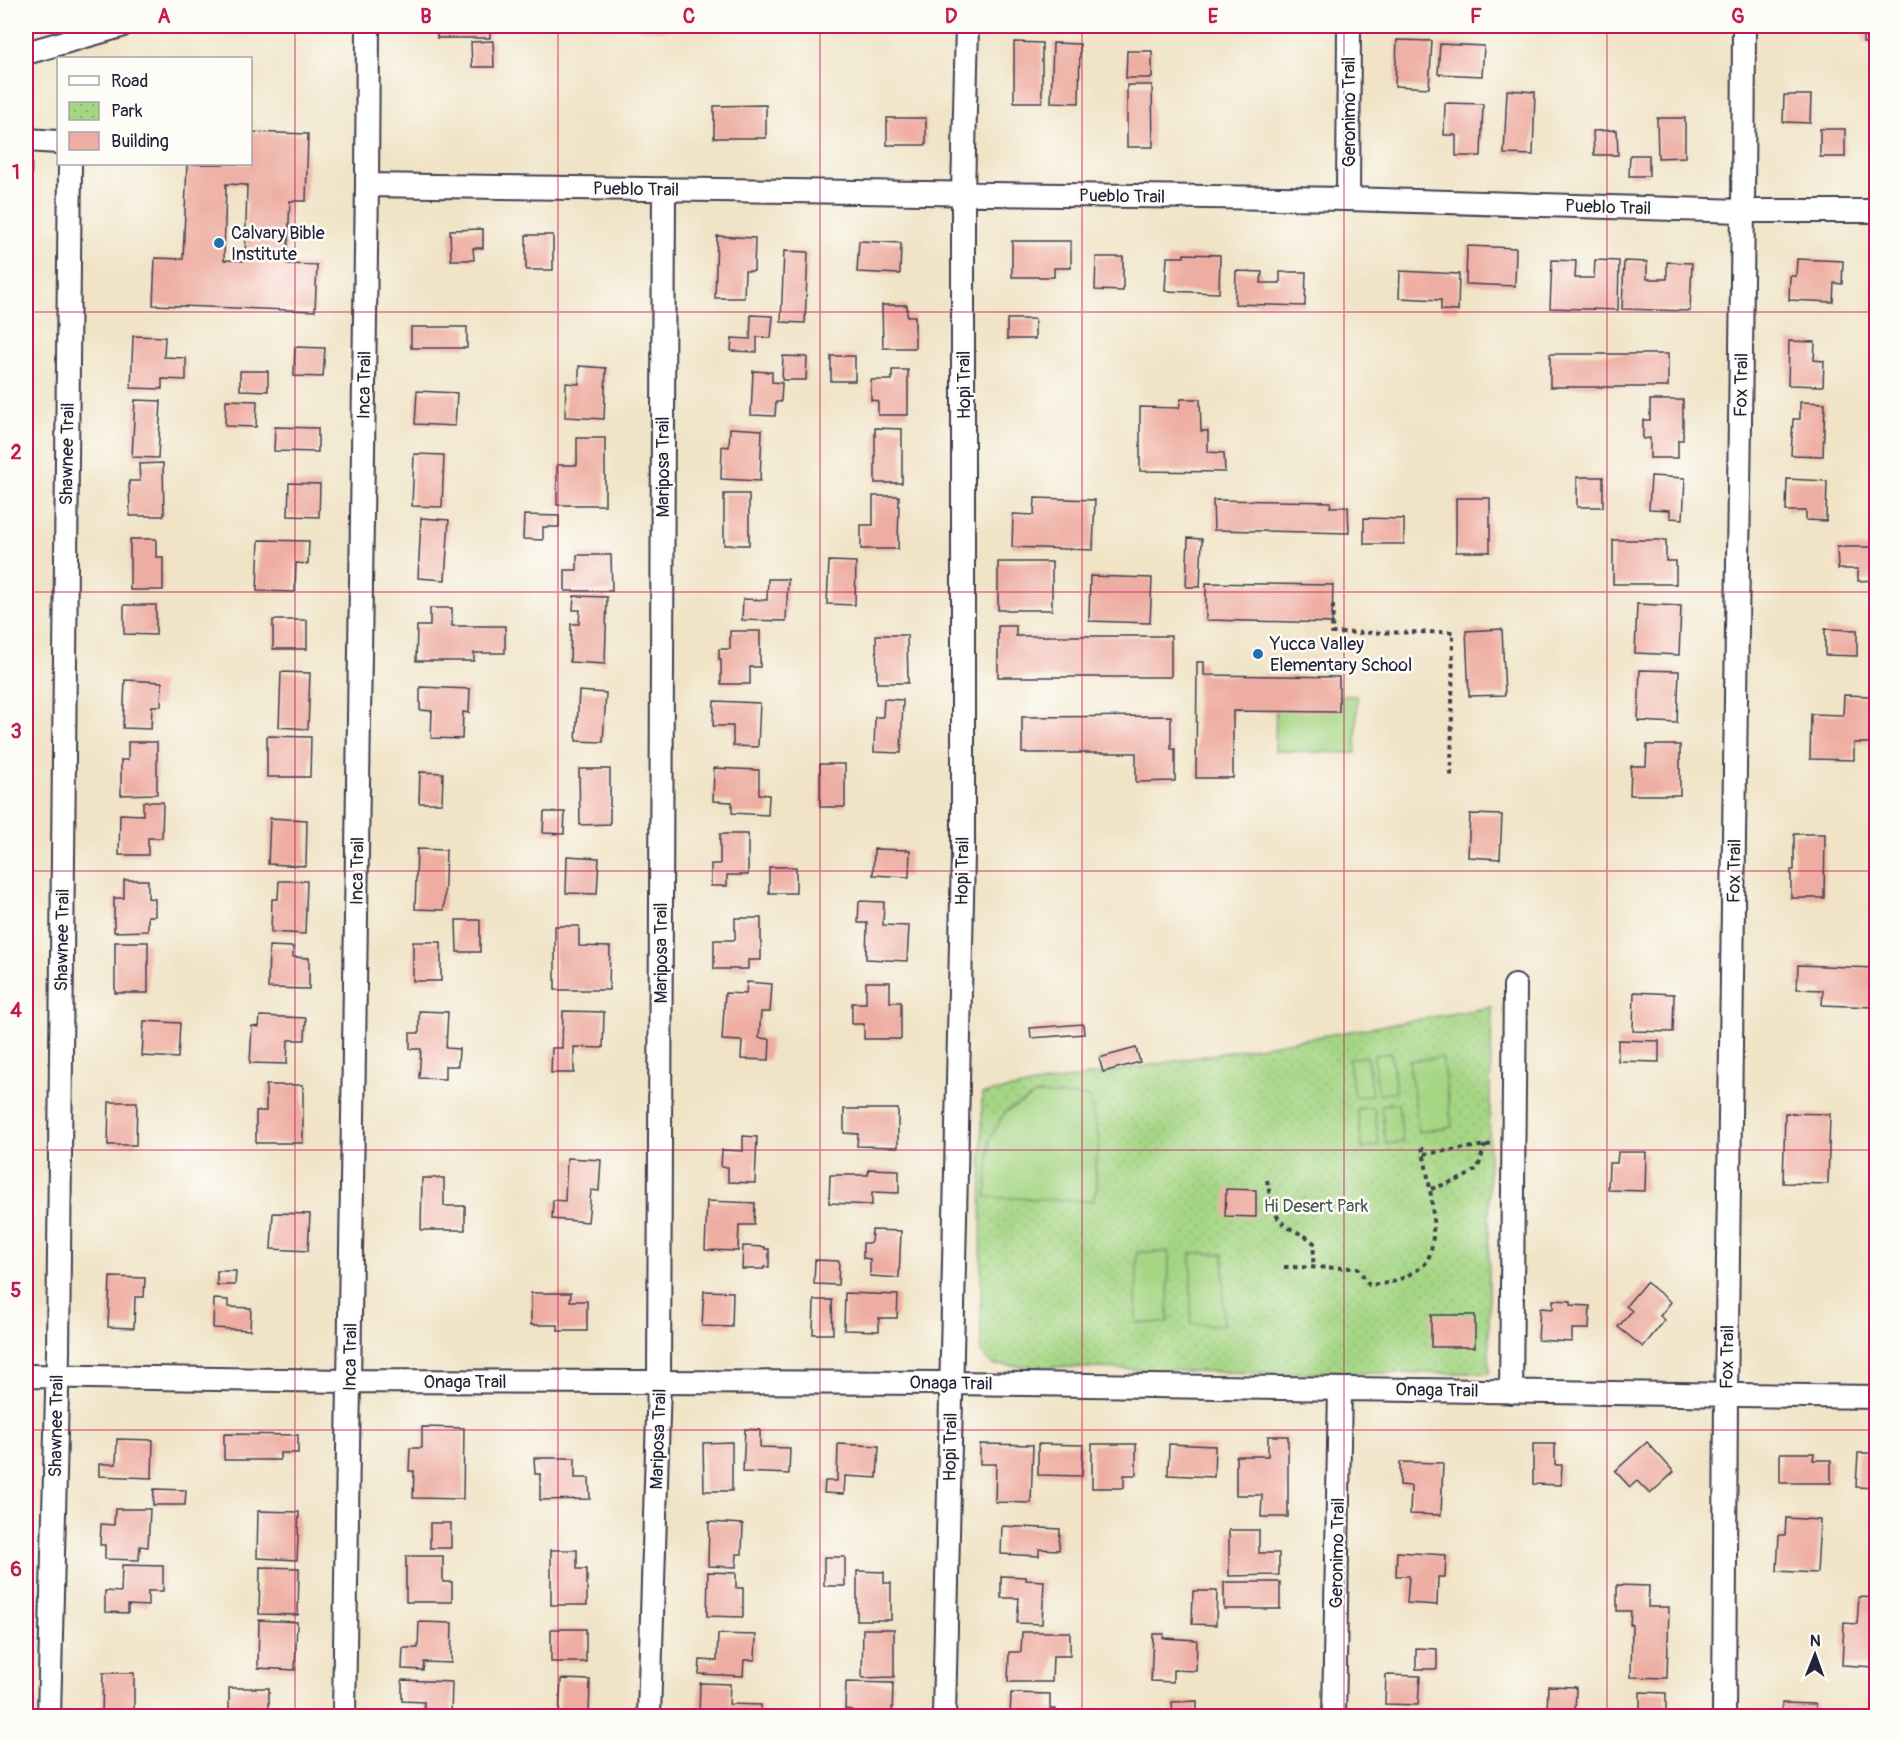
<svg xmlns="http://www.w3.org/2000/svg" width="1902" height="1742" font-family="Pangolin,sans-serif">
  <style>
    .park { fill: url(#park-dots); stroke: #647c60; stroke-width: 1.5 }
    .pitch { fill: #a5d684; stroke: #647c60; stroke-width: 1.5 }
    .building { fill: #eeada2; fill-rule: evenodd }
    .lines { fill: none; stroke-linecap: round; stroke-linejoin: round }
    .minor-casing { stroke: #413f50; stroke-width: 26 }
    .path { stroke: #413f50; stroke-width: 4; stroke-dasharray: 4.5 4.5; stroke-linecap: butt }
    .minor { stroke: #fff; stroke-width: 22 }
    .grid { fill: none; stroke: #c2185b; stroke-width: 1.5; stroke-opacity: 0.55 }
    .poi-dot { fill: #1f6fb2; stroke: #fdfcf7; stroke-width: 2 }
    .labels { text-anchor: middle; stroke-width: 5; stroke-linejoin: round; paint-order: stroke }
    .street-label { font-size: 18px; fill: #22223b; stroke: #fdfcf7 }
    .poi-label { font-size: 18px; fill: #22223b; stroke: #fdfcf7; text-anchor: start }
    .park-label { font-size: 18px; fill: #495851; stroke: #fdfcf7 }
    .neatline { fill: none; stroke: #c2185b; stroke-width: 2 }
    .grid-label { font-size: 20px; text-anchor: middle; font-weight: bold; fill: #c2185b }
  </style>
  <defs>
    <pattern id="park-dots" width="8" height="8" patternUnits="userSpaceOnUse" patternTransform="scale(1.5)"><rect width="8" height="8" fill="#a5d684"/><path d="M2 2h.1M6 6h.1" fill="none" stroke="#8eb773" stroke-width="1.8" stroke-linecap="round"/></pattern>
  </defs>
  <rect width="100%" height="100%" fill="#fdfcf7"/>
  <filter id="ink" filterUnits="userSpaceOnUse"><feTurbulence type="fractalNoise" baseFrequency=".0167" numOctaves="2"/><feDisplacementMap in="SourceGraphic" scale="12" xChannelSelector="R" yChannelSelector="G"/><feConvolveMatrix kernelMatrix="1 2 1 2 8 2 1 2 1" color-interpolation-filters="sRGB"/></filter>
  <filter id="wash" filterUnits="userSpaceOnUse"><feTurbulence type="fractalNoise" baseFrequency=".008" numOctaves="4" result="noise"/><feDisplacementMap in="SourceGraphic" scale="24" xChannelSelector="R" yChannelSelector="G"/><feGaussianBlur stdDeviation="1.35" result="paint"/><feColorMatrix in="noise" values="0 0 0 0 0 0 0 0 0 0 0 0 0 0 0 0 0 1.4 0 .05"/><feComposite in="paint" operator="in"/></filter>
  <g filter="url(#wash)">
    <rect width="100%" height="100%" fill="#f0e3c6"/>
    <!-- park -->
    <path class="park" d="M1492,1007L1489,1144V1373H1262L993,1365L981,1352L982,1094Z"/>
    <!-- pitch -->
    <path class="pitch" d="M1276,694L1357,696L1356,753L1275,751Z
      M1391,1053L1396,1092L1378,1095L1374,1055Z
      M1367,1056L1372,1095L1354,1097L1349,1059Z
      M1442,1057L1452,1127L1419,1132L1409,1061Z
      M1037,1094L1089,1097L1099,1141L1095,1168L1097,1187L1092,1201L986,1197L990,1139L1005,1112Z
      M1398,1103L1403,1142L1386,1144L1381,1105Z
      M1374,1107L1379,1145L1362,1148L1357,1109Z
      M1137,1252H1169L1168,1323H1136Z
      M1191,1253L1224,1254L1223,1325L1191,1324Z"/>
    <g id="blocks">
      <!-- building -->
      <path class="building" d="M437,26H490V38H437Z
        M640,26H666V31L640,29Z
        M1863,26H1876V43H1863Z
        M1397,40L1432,41L1429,88L1395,86Z
        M493,41L494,67H472L471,42Z
        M1014,42L1042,43V102H1014Z
        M1053,43L1080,44L1079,103L1051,102Z
        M1440,44L1484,46L1482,76L1438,74Z
        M1127,51H1152V78H1126Z
        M1127,85H1152L1153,147H1127Z
        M1507,90L1535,92L1533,155L1504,154Z
        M1784,95H1811L1810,123L1783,122Z
        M1445,103L1483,104L1481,156H1456V135H1444Z
        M766,105V138H714V106Z
        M887,118H926V145H887Z
        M1657,118H1685V157L1658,158Z
        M1820,129H1845V157H1820Z
        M1617,130L1618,155H1594L1593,131Z
        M250,132L308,134L306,201H290L287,264L317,265L315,311L153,305L155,258L183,259L187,164H250ZM226,184L247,185L245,261L224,260Z
        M1630,155H1649V176H1629Z
        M26,157H32L27,301H26Z
        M483,229V248H473L474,260H451L450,230Z
        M526,235H553V270H526Z
        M717,236L755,238L754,271H745L744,298H715Z
        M859,241L901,243L900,274L857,272Z
        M1012,241H1071V268H1054V277H1012Z
        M1467,246L1516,248L1515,286L1466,284Z
        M784,251L808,252L805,323L781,322Z
        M1184,254L1220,255L1219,293L1165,291L1167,257H1184Z
        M1096,257H1123V291L1095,290Z
        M1797,259L1843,261L1842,284L1834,283L1833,302L1789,300L1790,276H1796Z
        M1874,259L1876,260V294H1872Z
        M1552,260L1576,261L1575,278H1594L1595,260L1619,261L1618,310L1550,308Z
        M1624,261L1647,262V279H1667V262L1692,263L1690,311L1622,309Z
        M1236,271L1262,272L1261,283H1280V272H1306L1305,306L1235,304Z
        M1400,271L1459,274L1458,311L1441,310V300L1399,298Z
        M882,305H907V316H915V348H883Z
        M751,315L773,316L771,338L757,337V352L731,351L732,338L750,339Z
        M1007,319H1035V339H1007Z
        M411,327H467V348H411Z
        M133,336L165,337L164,357L186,358V380L162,379V389L131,388Z
        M1789,341L1815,342L1814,360L1824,361L1823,386L1788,385Z
        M295,347L325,348L323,377L294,376Z
        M1550,354H1668V387H1550Z
        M783,356L807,357L806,380H782Z
        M831,356H855V381H831Z
        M579,366L606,368L604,419L565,417L566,383L579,384Z
        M892,370H908V415H878V401L871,400V380H892Z
        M240,371H268V391L240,390Z
        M753,371L772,372V382L782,383L781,402H776L775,416L751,415Z
        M417,391L457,393L455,426L415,424Z
        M1181,399H1200L1201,431H1208V452L1224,453L1225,472L1140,471V407L1179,408Z
        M135,400L161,401L158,458L132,457Z
        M226,400L257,401L256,427L225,426Z
        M1650,400H1683V440H1678V458H1650V438L1643,439V420H1650Z
        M1800,402L1825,403L1823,456L1791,455L1793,419H1800Z
        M275,427L318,428V452L274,451Z
        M730,428L762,430L760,481L721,479L722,446L729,447Z
        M875,428L902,429V483H875Z
        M577,438H605V505H557V465H577Z
        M414,454L444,455L442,507L412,506Z
        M163,463L164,516H130L129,481H140L139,464Z
        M1651,476L1685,478L1683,519L1670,518V510L1649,509Z
        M1577,477H1603V507H1577Z
        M1787,479L1827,481L1826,521L1806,520V511H1786Z
        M289,483L320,484L319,517L288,516Z
        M724,494H749V545H724Z
        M873,496H899L898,549H861V525H873Z
        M1035,498L1095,500L1093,550L1012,547L1013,514L1034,515Z
        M1456,498H1490V552H1456Z
        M1213,500L1331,502L1330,507H1348L1349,533L1214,530Z
        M524,515L559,516V527H543V540L523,539Z
        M421,518L449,520L445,580L418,578Z
        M1364,518L1404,519V544H1364Z
        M1188,538L1202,539L1200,587H1186Z
        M130,539H156V557H163V590H130Z
        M259,540L309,541L308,564L296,563L295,592L257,591Z
        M1613,540H1666V561H1676V584H1613Z
        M1837,547H1876V580L1858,581V569H1838Z
        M577,555H611L612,591H565V570H577Z
        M829,561L856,562L855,605L827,604Z
        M998,562H1052V610H998Z
        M1090,576L1152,578L1150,623L1089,621Z
        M768,579H788L786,621L742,620L743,599L767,600Z
        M1206,583L1333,585L1332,623L1206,620Z
        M574,596L607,597L605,664L570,662L571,624H579L580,610H573Z
        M1637,604L1681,606L1679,655L1635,653Z
        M124,605H156V635L124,634Z
        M430,608H452V626H505V653H474V661H416L417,626H430Z
        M273,620H307V649H273Z
        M998,626H1016V636H1171V677H998Z
        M1502,629L1505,695L1469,696L1466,631Z
        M1825,629L1857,630V656L1825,655Z
        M730,631H760V667H750V684H721V659H719V649H730Z
        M876,635H907L908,683H877Z
        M1197,662H1204V675L1339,677V712L1233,711V778H1196Z
        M1640,670L1679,671L1677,723L1638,721Z
        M281,672L310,673L308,729L279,727Z
        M125,680L162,682L161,706H152L151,729L123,728Z
        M420,687L470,689L469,713L463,712L462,739L431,738L432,711L420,710Z
        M579,691L606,693L603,742L576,741Z
        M1844,695L1871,696L1869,743H1854V760L1810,759L1811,714L1843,715Z
        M884,699L903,700L901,753L874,752L875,717H883Z
        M714,701L760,703L758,747L733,746V726H713Z
        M1171,716V749H1175V781L1136,782V753H1022V717Z
        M267,736L311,737L310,777H267Z
        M128,742H157V794L121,795V760H128Z
        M1647,745H1680V795H1630L1631,766H1646Z
        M820,764H845V807H820Z
        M714,768L759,770V794L769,795L768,815L732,813V802L713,801Z
        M579,769H610V824L580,825Z
        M420,772L443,773L442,803H419Z
        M143,802H163L162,838H148V855H119L120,814L143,815Z
        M544,812H565L564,834L543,833Z
        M1470,814L1502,815L1500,859L1468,857Z
        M270,818L307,820L306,866L268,864Z
        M720,834H748V875H727V886H711V864H720Z
        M1794,834H1825L1824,898H1791V870H1794Z
        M417,849L446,850L444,910L415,909Z
        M874,849L910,850L909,877L873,875Z
        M567,856L599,858L597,894L566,893Z
        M769,867H796V893H769Z
        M124,880H148V898L155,899V916H148V931L114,932V898H124Z
        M279,881H307L305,934L271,932L272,899H278Z
        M859,901L884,902L883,925L909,926L907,961L866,959L867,923H858Z
        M735,918H761V960H748V969H714V940H735Z
        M456,920H480V952H457Z
        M555,926H579V946L610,947L609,990H555Z
        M115,942H148V993H115Z
        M413,942H441V981H413Z
        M269,946L293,947V957L309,958V989L268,988Z
        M1798,965L1875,968L1873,1007L1822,1005L1823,990L1797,989Z
        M747,982L772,984L770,1012H761L759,1038L770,1039L769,1060L741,1059L742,1041L722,1040L725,993L746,994Z
        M866,982H890V1002H901V1039H864V1024H852V1003H866Z
        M1634,992L1674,994L1673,1032L1633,1031Z
        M419,1011L448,1012L446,1048L459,1049L458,1066H445V1079L419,1078L421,1049H410V1033H419Z
        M563,1011L604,1012L603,1048L574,1047V1073H551L552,1048H562Z
        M260,1016L306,1018L305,1040H288L287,1064L250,1063L252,1026L259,1027Z
        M144,1021L180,1023L178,1058L142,1056Z
        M1083,1024L1084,1034L1031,1038L1030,1028Z
        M1618,1040L1659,1041V1062L1618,1061Z
        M1136,1048L1140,1062L1103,1072L1099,1058Z
        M266,1085H303V1143H256V1111H266Z
        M109,1102H137L136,1145H108Z
        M844,1109H898V1147L857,1146L858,1134L844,1133Z
        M1785,1113L1830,1114L1828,1184L1783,1183Z
        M743,1136L757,1137L755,1183L728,1182V1167H721L722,1150L743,1151Z
        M1618,1152H1646L1645,1191L1608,1190L1609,1163H1617Z
        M567,1158L601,1160L599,1191L591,1190L588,1222L552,1219L553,1200L565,1201Z
        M869,1169L899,1170V1193L872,1192V1205L829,1203L830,1175H868Z
        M422,1178H444V1206H465V1230H421Z
        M1226,1189L1256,1190V1217L1225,1216Z
        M707,1201L755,1203L754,1225H739L738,1251L705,1250Z
        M273,1213L310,1214L308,1251L271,1249Z
        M872,1230L901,1231L899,1278L870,1276V1259L863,1258V1243H871Z
        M743,1246L765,1247V1249H769V1267H764V1269H742Z
        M815,1260L839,1261L838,1285L814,1284Z
        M217,1271H236L235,1285H217Z
        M110,1277L145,1278L144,1297H135L134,1328L108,1327Z
        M1646,1282L1671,1302L1660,1316L1665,1320L1643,1347L1618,1327L1632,1311L1626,1306Z
        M704,1291L733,1292L732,1327L702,1326Z
        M531,1293H571L570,1301H587V1331H558V1325H531Z
        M845,1293L898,1295L897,1318H879V1331L844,1330Z
        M214,1299L228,1300V1307L251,1308L250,1330L213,1328Z
        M814,1300H832L833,1334H813Z
        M1553,1300L1571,1301V1305L1590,1306L1589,1329H1572V1342L1538,1340L1540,1308L1553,1309Z
        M1431,1315H1475V1347H1431Z
        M422,1427L464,1428L463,1499L413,1498L414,1471H409L410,1448H422Z
        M745,1429L760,1430V1447L790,1448L789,1474L743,1472Z
        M224,1434L298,1435V1453H280V1460H224Z
        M1268,1436H1288V1517H1261L1262,1495H1236V1456H1268Z
        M117,1439L153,1440L152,1478L99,1476V1464H116Z
        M732,1442V1491H704L703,1443Z
        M1647,1442L1674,1472L1650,1494L1637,1481L1630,1487L1615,1471Z
        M838,1444L879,1446L877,1478L845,1476L844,1494L824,1493L825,1481H837Z
        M980,1444L1033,1445L1031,1503L995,1502L996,1464H980Z
        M1038,1444L1083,1445L1082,1476L1038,1475Z
        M1092,1444H1136V1475H1124V1488H1092Z
        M1169,1444L1215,1446L1214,1477L1168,1475Z
        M1533,1444H1555V1465H1562L1561,1485L1533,1484Z
        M1780,1453H1814L1813,1460H1831V1483H1780Z
        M1858,1453H1876V1488L1856,1487Z
        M534,1458H575V1478H589L590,1499L540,1500V1474H535Z
        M1400,1462L1443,1463L1441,1515L1410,1514L1411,1486L1400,1485Z
        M154,1489L186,1490L185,1505H153Z
        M115,1509H150L148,1547L140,1546L139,1560L105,1559V1545H100L101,1524L114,1525Z
        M258,1511L299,1512L297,1560L257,1558Z
        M1786,1518L1820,1520L1817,1573L1777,1571L1779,1535H1785Z
        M709,1522L743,1524L742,1554H737L736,1567L708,1566Z
        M430,1523H451V1548H430Z
        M1002,1526L1060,1529L1059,1550L1039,1549V1556L1001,1554Z
        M1229,1530H1259V1553H1279V1575L1229,1576Z
        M551,1550H577V1569H587V1605H551Z
        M1397,1552L1446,1555L1445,1577H1438L1437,1605L1407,1603L1409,1576H1396Z
        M406,1556H443V1582H452V1602H406Z
        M824,1557H845V1586H824Z
        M122,1565L163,1566V1591H148V1606L128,1605V1613L105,1612V1591L121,1592Z
        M260,1567L299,1568L298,1615L259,1614Z
        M857,1571L884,1572V1583H891V1620H857Z
        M708,1572L736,1573V1588H743V1617L707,1616Z
        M1001,1576L1026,1577V1580L1044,1581L1042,1624L1017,1623L1019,1598H1001Z
        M1224,1582H1280V1609H1224Z
        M1617,1585L1649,1586L1648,1607H1669L1667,1678L1631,1677L1632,1625H1630L1631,1611H1617Z
        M1193,1591H1217L1216,1625L1192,1624Z
        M1859,1597L1876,1598L1874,1667L1842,1665L1844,1623L1857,1624Z
        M259,1620L297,1622L295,1670L258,1668Z
        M419,1622L452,1623L451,1663L424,1662L423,1670L402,1669L403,1648H418Z
        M551,1629H586V1662H551Z
        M863,1629H894V1677L862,1678Z
        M1022,1632H1070V1656H1053L1052,1682H1008L1009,1652H1021Z
        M718,1634L756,1635L755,1660H744L743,1676L699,1674L700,1660L717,1661Z
        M1153,1634H1164L1163,1638L1197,1640L1196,1671L1173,1670V1682L1151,1681Z
        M1416,1648L1437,1649V1669H1416Z
        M103,1673H134V1716H102Z
        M1386,1675L1420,1676L1418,1705L1385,1704Z
        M561,1679L590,1680L589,1716H559Z
        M402,1680L452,1682L451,1716H424V1702L402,1701Z
        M846,1682L893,1683L892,1716H852V1710L845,1709Z
        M700,1683L730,1684L729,1704L761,1705V1716H699Z
        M1548,1686L1576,1687L1575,1716H1547Z
        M229,1688H269V1710L229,1709Z
        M1640,1692L1666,1693V1716H1640Z
        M1011,1693L1050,1694V1709H1056L1055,1716H1010Z
        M1197,1701V1716H1173L1172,1702Z
        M1782,1703L1816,1704V1714H1828V1716H1782Z"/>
    </g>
  </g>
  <g filter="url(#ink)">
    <use href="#blocks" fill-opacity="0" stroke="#413f50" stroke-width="1.5"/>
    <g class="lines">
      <!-- minor casing -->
      <g class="minor-casing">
        <path id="minor" d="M26,53L121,26
          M26,140L58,142
          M367,185L1348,199L1743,211H1876
          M1348,199L1349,26
          M26,1376L349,1381L952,1383L1876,1397
          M1511,1392L1515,986
          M49,1716L58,1352L70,164
          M344,1716L367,185L368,26
          M649,1716L659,1382L664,189
          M944,1716L963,854V193L967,26
          M1334,1716L1340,1389
          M1724,1716L1726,1395L1743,211L1744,26"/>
      </g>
      <!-- path -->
      <path class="path" d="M1333,605L1332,633L1453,632L1451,779
        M1424,1154L1494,1144
        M1267,1180C1270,1195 1272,1216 1285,1225C1295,1233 1304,1233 1314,1243L1313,1267
        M1431,1189L1463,1178L1478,1168L1485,1145
        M1284,1267L1358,1268L1369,1285C1377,1284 1385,1284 1392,1282C1400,1280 1424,1268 1427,1261C1441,1234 1428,1176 1422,1147"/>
      <!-- minor -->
      <use href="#minor" class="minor"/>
    </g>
  </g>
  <!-- grid -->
  <path class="grid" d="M295,26V1716M558,26V1716M820,26V1716M1082,26V1716M1344,26V1716M1607,26V1716M26,312H1876M26,592H1876M26,871H1876M26,1150H1876M26,1430H1876"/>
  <!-- markers -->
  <g class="poi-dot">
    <circle cx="219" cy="243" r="6"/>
    <circle cx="1258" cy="654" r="6"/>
  </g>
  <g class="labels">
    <!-- street labels -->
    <g class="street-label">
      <text transform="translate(1349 112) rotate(-90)" y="6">Geronimo Trail</text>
      <text transform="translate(636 189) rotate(1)" y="6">Pueblo Trail</text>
      <text transform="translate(1122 196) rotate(1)" y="6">Pueblo Trail</text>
      <text transform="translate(1608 207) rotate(2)" y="6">Pueblo Trail</text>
      <text transform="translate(364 385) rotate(-89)" y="6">Inca Trail</text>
      <text transform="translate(964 385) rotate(-90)" y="6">Hopi Trail</text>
      <text transform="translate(1741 385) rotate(-89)" y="6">Fox Trail</text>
      <text transform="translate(67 454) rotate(-89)" y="6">Shawnee Trail</text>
      <text transform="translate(663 467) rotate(-90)" y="6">Mariposa Trail</text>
      <text transform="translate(357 871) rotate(-89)" y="6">Inca Trail</text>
      <text transform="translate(962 871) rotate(-89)" y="6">Hopi Trail</text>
      <text transform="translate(1734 871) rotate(-89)" y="6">Fox Trail</text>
      <text transform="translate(62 940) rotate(-89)" y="6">Shawnee Trail</text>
      <text transform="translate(661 953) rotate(-90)" y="6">Mariposa Trail</text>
      <text transform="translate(350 1357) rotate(-89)" y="6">Inca Trail</text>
      <text transform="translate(1727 1357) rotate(-89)" y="6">Fox Trail</text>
      <text x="465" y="1388">Onaga Trail</text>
      <text transform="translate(951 1383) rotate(1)" y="6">Onaga Trail</text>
      <text transform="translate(1437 1390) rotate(1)" y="6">Onaga Trail</text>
      <text transform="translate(56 1426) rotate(-89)" y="6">Shawnee Trail</text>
      <text transform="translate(658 1439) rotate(-88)" y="6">Mariposa Trail</text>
      <text transform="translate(950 1447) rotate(-89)" y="6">Hopi Trail</text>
      <text transform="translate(1337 1553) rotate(-89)" y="6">Geronimo Trail</text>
    </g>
    <!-- poi labels -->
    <g class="poi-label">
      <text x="231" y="239">Calvary Bible<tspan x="231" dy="21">Institute</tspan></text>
      <text x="1270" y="650">Yucca Valley<tspan x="1270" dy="21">Elementary School</tspan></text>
    </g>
    <!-- park labels -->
    <g class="park-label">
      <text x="1316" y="1212">Hi Desert Park</text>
    </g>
  </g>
  <!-- margin -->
  <rect width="1902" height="1742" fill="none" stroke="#fdfcf7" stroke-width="66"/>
  <!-- legend -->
  <rect x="57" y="57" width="195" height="108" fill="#fdfcf7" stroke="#a5a5ac" stroke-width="1.5"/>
  <rect x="69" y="76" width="30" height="9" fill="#ffffff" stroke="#a5a5ac" stroke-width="1.5"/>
  <text x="111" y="87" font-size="18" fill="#22223b">Road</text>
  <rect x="69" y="102" width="30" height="18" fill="url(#park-dots)" stroke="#a5a5ac" stroke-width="1.5"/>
  <text x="111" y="117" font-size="18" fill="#22223b">Park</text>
  <rect x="69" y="132" width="30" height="18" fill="#eeada2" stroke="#a5a5ac" stroke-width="1.5"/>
  <text x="111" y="147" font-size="18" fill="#22223b">Building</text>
  <!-- north arrow -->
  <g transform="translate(1815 1655) rotate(1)" stroke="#fdfcf7" stroke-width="4.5" paint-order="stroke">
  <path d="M0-4.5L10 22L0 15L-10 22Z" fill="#22223b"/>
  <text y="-9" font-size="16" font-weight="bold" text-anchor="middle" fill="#22223b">N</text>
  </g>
  <rect x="33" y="33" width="1836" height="1676" class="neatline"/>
  <g class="grid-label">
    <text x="164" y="23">A</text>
    <text x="426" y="23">B</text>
    <text x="689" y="23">C</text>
    <text x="951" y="23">D</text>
    <text x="1213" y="23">E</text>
    <text x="1476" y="23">F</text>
    <text x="1738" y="23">G</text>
    <text x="16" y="179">1</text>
    <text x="16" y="459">2</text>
    <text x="16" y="738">3</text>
    <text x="16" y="1017">4</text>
    <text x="16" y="1297">5</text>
    <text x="16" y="1576">6</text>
  </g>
</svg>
